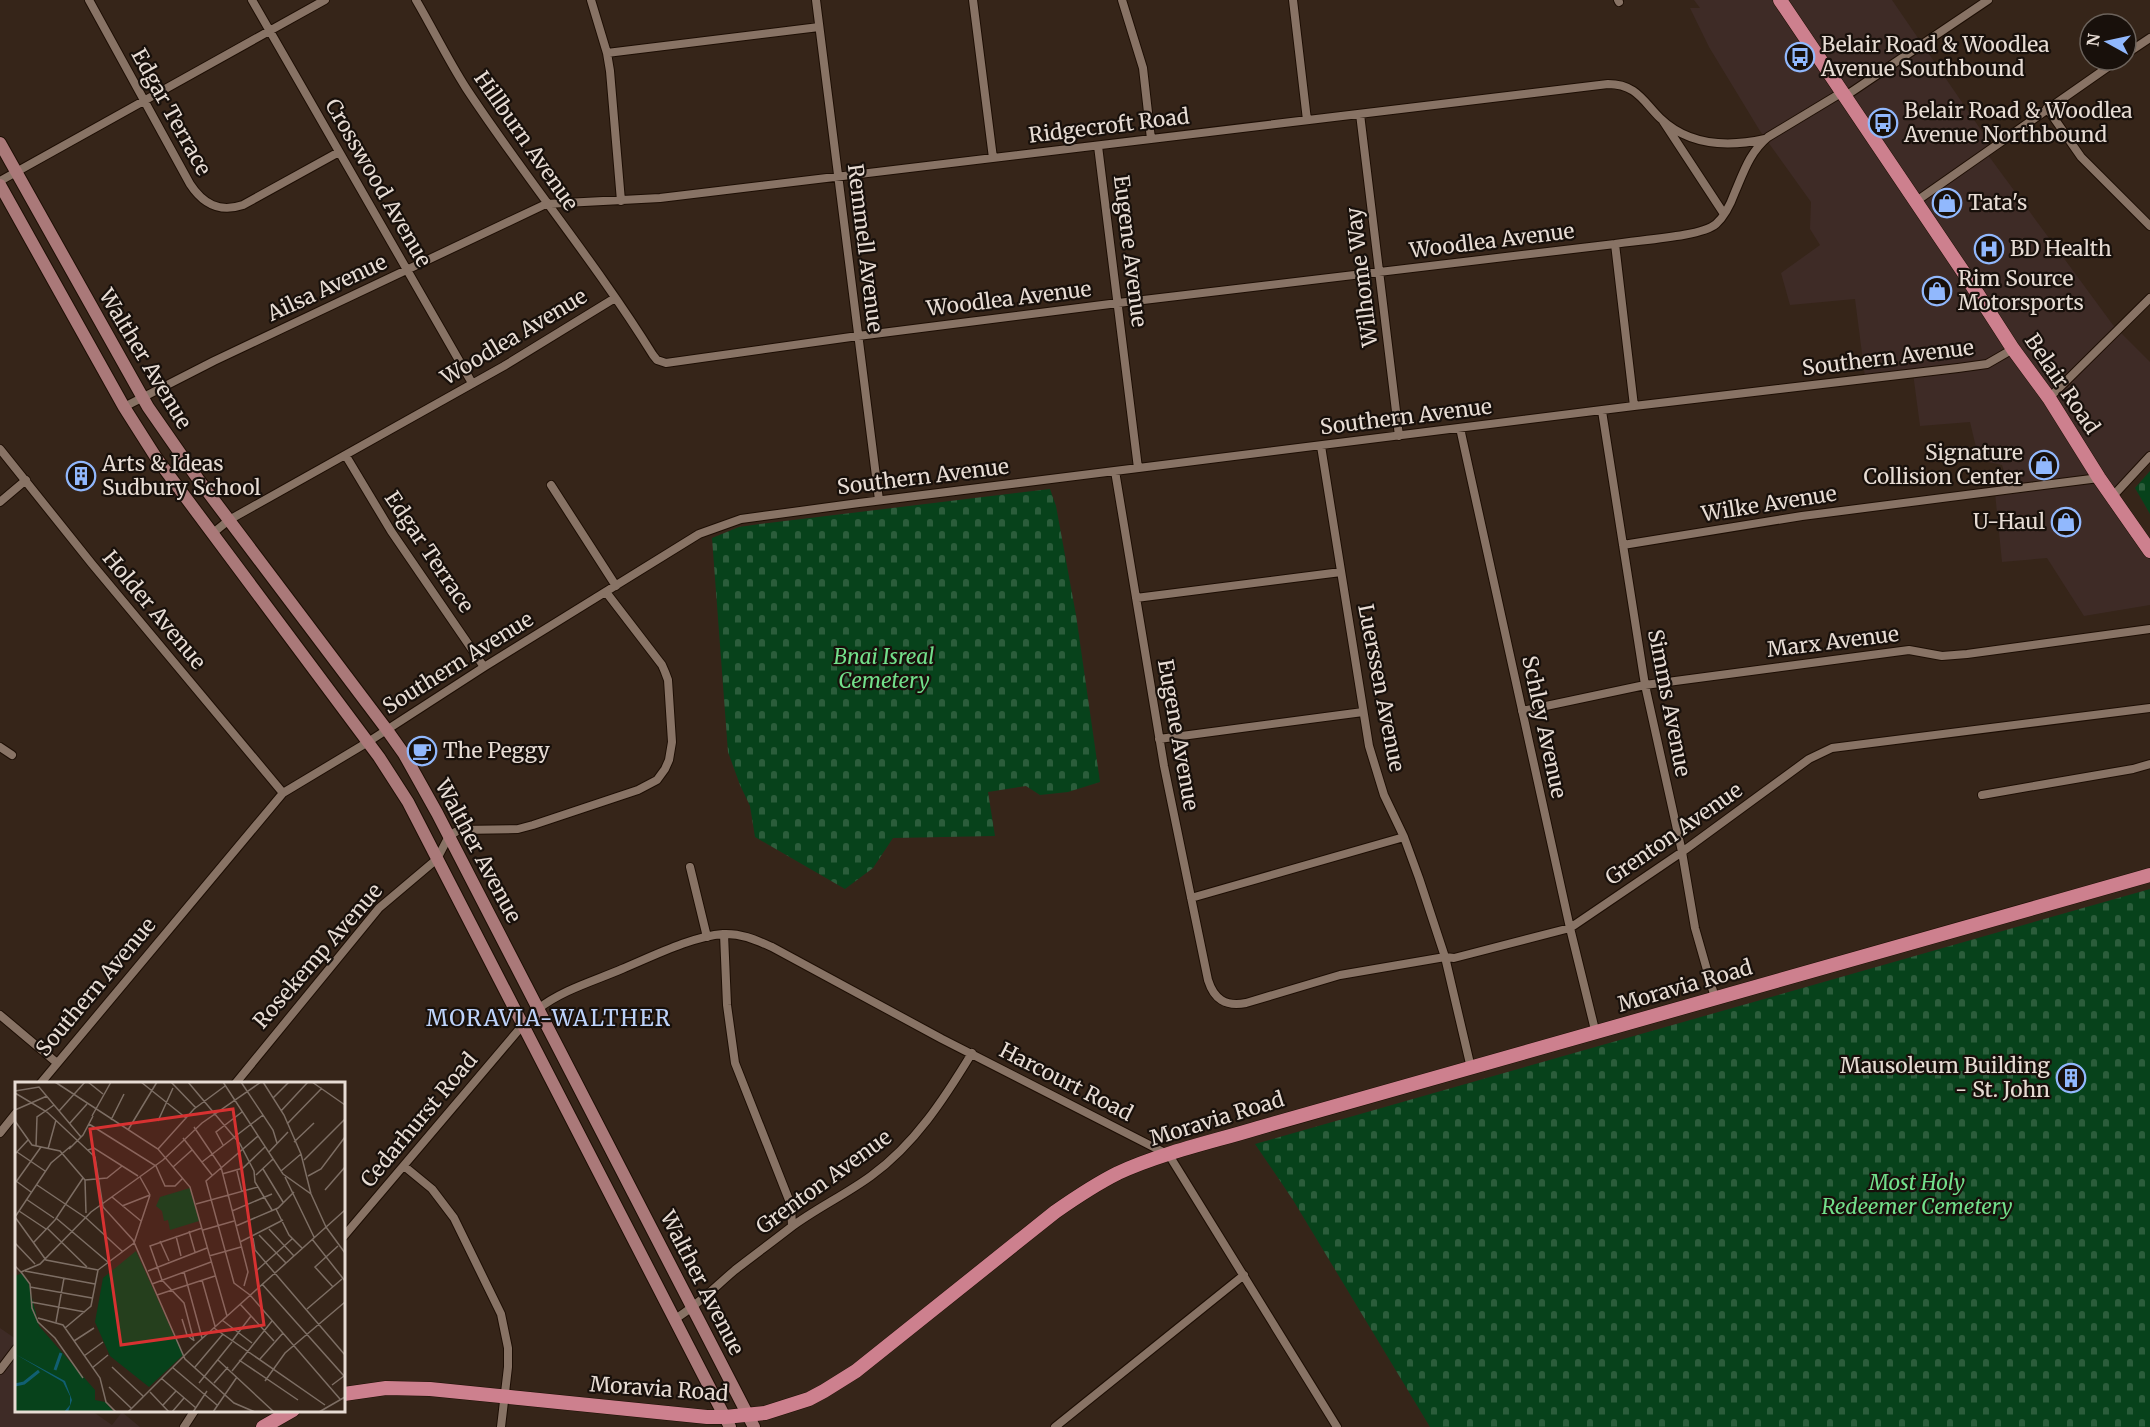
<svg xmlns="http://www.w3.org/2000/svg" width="2150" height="1427" font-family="Merriweather,serif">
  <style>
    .commercial { fill: #3e2b26 }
    .cemetery { fill: url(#cemetery-stones) }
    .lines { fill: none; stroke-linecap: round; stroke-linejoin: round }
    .street-casing { stroke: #1d0e04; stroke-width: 10 }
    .secondary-casing { stroke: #1d0e04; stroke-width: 14 }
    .primary-casing { stroke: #1d0e04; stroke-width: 15 }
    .street { stroke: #887365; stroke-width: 8 }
    .secondary { stroke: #aa7979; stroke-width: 12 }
    .primary { stroke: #cd808e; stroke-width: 14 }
    .labels { text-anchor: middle; stroke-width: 4.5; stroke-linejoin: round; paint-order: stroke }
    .poi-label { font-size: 21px; fill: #e7dcd4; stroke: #18100b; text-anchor: start }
    .street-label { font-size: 21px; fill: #e7dcd4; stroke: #18100b }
    .park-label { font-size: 21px; font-style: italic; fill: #72e08b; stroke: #18100b }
    .neighbourhood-label { font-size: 22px; letter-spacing: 1.5px; fill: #bdd3fb; stroke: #18100b }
    .inset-river { fill: none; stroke: #115f72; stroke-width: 3 }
    .inset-road { fill: none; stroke: #7d6e64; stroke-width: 1.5 }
    .view { fill: #d73131; fill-opacity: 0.15; stroke: #d73131; stroke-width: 3 }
    .inset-edge { fill: none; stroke: #e7dcd4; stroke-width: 3 }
  </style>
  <defs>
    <pattern id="cemetery-stones" width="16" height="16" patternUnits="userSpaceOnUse" patternTransform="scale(1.5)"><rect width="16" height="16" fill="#07421b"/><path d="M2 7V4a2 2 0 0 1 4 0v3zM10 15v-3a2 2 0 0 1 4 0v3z" fill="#2b5d3b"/></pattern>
  </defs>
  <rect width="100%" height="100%" fill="#362519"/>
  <!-- commercial -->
  <path class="commercial" d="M1694,0H1892L1992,146L1985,151L2113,325L2150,362V456L2112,497L2150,551V605L2084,616L2047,558L2002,562L1994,483L2007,481L2002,465L1979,460L1970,422L1920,426L1913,373L1865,377L1855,299L1790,305L1781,273L1820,245L1810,229L1811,202L1760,131L1709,47L1690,8H1700Z
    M0,1328L16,1339V1350L13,1354L16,1356V1410L92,1411L112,1425L122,1412L140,1427H0Z"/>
  <!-- cemetery -->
  <path class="cemetery" d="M2150,471V514L2135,488Z
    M1050,489L1056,506L1076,615L1100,782L1068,792L1040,795L1026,786L988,792L995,836L893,838L873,868L845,889L755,837L750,806L740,785L728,752L712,538L739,527L760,524Z
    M2150,889V1427H1430L1293,1200L1255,1144Z"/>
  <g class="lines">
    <!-- street casing -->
    <g class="street-casing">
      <path id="street" d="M89,0L190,184C203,204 219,213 243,205L339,152
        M252,0L472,383
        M416,0C433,29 448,60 466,88C526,179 596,263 653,355L657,360L666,363L858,336L1118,303L1615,244C1637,240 1701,237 1716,224C1725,216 1731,203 1735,192C1744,171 1750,152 1768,137L1841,93
        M591,0L607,53L610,71L621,201
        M816,0L879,500
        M973,0L993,158
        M1122,0L1143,68L1151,139
        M1293,0L1307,120
        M1618,0L1619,2
        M607,53L819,27
        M2126,54L2150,38
        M1844,97L1988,0
        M2047,108L2081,157L2150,226
        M1360,114L1399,436
        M1663,121L1724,214
        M1098,146L1138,468
        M0,181L325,0
        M1915,202L2118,60
        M1615,244L1634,406
        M2049,398L2150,298
        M124,407L214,361L546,204L660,198L1608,84C1636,84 1643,101 1660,118C1689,146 1729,147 1765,139
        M1602,411L1645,685L1682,852L1695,928L1715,998
        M1460,428L1570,928L1596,1034
        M1321,446L1369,746L1384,795L1404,837L1419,878L1445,957L1471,1068
        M0,449L92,564L283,793
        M346,456L391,531L484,667
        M1115,471L1164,766L1208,980C1214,999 1225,1007 1246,1003L1340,975L1445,957L1454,958L1570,928L1682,852L1809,759L1832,748L2150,708
        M551,485L616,586
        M2112,497L2150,456
        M0,502L26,480
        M213,533L229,520L504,366L615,298
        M1623,545L1802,516L2099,478
        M1136,598L1341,572
        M1522,711L1645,685L1909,650L1942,656L1967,654L2150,629
        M1159,739L1363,712
        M0,747L12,755
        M1982,795L2133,769L2150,764
        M690,867L707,937
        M1191,898L1404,837
        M724,934L727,1005L735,1063L791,1205L792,1226
        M538,1009C562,990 594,981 622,969C651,957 693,936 723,934C741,933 756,940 772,947L942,1039L1169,1155L1337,1427
        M0,1015L57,1063
        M40,1084L283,793L368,742L484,667L699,534L741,519L859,503L1634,406L1958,368L1987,364L2013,349
        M235,1084L379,908L437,859L449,836L459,830L518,829L533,825L638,790L657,780L665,769L669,760L672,742L668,680L665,672L662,665L606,592
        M0,1133L16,1113
        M404,1166L432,1189L454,1218L501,1314L508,1348V1367L501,1427
        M344,1236L522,1026
        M675,1319C698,1305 715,1287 735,1270C753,1256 772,1242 790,1228C815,1209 845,1195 871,1176C915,1144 944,1099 972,1053
        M0,1370L16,1349
        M184,1427L195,1410
        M1055,1427L1244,1275"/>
    </g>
    <!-- secondary casing -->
    <g class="secondary-casing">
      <path id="secondary" d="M0,143L148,407L198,479L387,730L404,754L437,813L754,1427
        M0,185L124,407L157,459L379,757L408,802L730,1427"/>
    </g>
    <!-- primary casing -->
    <g class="primary-casing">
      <path id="primary" d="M1780,0L1966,276L2013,349L2049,398L2099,478L2150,551
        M344,1394L386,1388L430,1389L707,1417H725L765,1413L809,1399L824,1391L856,1371L1055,1212C1075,1198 1096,1184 1118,1173C1161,1153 1212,1142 1258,1128L2150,875
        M263,1427L293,1410"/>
    </g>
    <!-- street -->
    <use href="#street" class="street"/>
    <!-- secondary -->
    <use href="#secondary" class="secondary"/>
    <!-- primary -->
    <use href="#primary" class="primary"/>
  </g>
  <!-- icons -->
  <defs>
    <g id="bus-ring" transform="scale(1.5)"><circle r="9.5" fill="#18100b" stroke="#91b8fd" stroke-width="1.5"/><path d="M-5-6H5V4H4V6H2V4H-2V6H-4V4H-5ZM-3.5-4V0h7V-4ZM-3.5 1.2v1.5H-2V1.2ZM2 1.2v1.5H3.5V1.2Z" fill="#91b8fd"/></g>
    <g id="shop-ring" transform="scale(1.5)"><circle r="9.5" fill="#18100b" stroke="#91b8fd" stroke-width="1.5"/><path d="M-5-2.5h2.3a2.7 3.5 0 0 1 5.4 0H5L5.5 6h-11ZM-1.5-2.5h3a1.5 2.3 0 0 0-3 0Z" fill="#91b8fd"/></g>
    <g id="hospital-ring" transform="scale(1.5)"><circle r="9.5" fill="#18100b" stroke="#91b8fd" stroke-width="1.5"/><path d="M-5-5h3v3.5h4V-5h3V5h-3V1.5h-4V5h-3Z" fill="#91b8fd"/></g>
    <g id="building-ring" transform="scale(1.5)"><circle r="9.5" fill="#18100b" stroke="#91b8fd" stroke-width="1.5"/><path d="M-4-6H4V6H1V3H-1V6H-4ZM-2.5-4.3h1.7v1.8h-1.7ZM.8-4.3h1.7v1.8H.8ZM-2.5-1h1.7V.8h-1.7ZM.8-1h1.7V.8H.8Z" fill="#91b8fd"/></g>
    <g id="cafe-ring" transform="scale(1.5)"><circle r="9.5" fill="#18100b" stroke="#91b8fd" stroke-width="1.5"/><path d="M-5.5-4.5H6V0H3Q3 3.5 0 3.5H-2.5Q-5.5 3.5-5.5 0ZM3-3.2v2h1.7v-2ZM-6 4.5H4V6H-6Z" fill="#91b8fd"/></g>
  </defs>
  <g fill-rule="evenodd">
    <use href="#bus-ring" x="1800" y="57"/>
    <use href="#bus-ring" x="1883" y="123"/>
    <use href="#shop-ring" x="1947" y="203"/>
    <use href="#hospital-ring" x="1989" y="249"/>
    <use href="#shop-ring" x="1937" y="291"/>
    <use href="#shop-ring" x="2044" y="465"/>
    <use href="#building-ring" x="81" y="476"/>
    <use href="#shop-ring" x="2066" y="522"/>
    <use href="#cafe-ring" x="422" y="751"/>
    <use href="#building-ring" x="2071" y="1078"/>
  </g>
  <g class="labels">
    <!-- poi labels -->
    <g class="poi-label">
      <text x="1821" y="52">Belair Road &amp; Woodlea<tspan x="1821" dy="24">Avenue Southbound</tspan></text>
      <text x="1904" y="118">Belair Road &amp; Woodlea<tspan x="1904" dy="24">Avenue Northbound</tspan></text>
      <text x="1968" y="210">Tata's</text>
      <text x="2010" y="256">BD Health</text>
      <text x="1958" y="286">Rim Source<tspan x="1958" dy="24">Motorsports</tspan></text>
      <text x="2023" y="460" text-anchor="end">Signature<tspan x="2023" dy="24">Collision Center</tspan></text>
      <text x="102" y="471">Arts &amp; Ideas<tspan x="102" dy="24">Sudbury School</tspan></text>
      <text x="2045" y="529" text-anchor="end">U-Haul</text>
      <text x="443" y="758">The Peggy</text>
      <text x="2050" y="1073" text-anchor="end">Mausoleum Building<tspan x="2050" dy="24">- St. John</tspan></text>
    </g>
    <!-- street labels -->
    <g class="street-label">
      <text transform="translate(171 112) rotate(61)" y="7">Edgar Terrace</text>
      <text transform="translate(1109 126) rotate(-7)" y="7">Ridgecroft Road</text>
      <text transform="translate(526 141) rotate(55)" y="7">Hillburn Avenue</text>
      <text transform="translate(378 183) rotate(60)" y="7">Crosswood Avenue</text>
      <text transform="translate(1492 241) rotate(-7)" y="7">Woodlea Avenue</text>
      <text transform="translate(865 248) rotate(83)" y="7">Remmell Avenue</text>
      <text transform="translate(1130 251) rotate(83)" y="7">Eugene Avenue</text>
      <text transform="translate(1362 277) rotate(-97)" y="7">Wilhome Way</text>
      <text transform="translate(327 288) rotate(-25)" y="7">Ailsa Avenue</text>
      <text transform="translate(1009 299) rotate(-7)" y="7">Woodlea Avenue</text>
      <text transform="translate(514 337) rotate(-31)" y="7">Woodlea Avenue</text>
      <text transform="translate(1888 358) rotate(-7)" y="7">Southern Avenue</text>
      <text transform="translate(145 359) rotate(59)" y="7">Walther Avenue</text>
      <text transform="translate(2062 384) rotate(56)" y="7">Belair Road</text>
      <text transform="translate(1406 417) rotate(-7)" y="7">Southern Avenue</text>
      <text transform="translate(923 477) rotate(-7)" y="7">Southern Avenue</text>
      <text transform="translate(1769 504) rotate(-9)" y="7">Wilke Avenue</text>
      <text transform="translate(429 552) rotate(56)" y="7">Edgar Terrace</text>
      <text transform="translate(154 610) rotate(50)" y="7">Holder Avenue</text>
      <text transform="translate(1833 642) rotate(-7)" y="7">Marx Avenue</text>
      <text transform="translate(458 663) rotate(-32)" y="7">Southern Avenue</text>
      <text transform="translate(1381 688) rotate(79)" y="7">Luerssen Avenue</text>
      <text transform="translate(1669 703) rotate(79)" y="7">Simms Avenue</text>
      <text transform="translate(1544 727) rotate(78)" y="7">Schley Avenue</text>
      <text transform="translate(1178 735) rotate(80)" y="7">Eugene Avenue</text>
      <text transform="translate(1674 834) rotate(-35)" y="7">Grenton Avenue</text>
      <text transform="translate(478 851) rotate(62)" y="7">Walther Avenue</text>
      <text transform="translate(318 956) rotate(-49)" y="7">Rosekemp Avenue</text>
      <text transform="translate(1685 986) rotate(-16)" y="7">Moravia Road</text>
      <text transform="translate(96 987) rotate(-50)" y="7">Southern Avenue</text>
      <text transform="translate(1066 1082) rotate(27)" y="7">Harcourt Road</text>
      <text transform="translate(1217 1119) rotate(-17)" y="7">Moravia Road</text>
      <text transform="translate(419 1120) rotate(-50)" y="7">Cedarhurst Road</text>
      <text transform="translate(824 1182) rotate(-36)" y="7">Grenton Avenue</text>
      <text transform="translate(702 1283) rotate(63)" y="7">Walther Avenue</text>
      <text transform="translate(659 1389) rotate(4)" y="7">Moravia Road</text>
    </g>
    <!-- park labels -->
    <g class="park-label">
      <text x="884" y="664">Bnai Isreal<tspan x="884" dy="24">Cemetery</tspan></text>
      <text x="1917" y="1190">Most Holy<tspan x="1917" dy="24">Redeemer Cemetery</tspan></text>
    </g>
    <!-- neighbourhood labels -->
    <g class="neighbourhood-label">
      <text x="549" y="1026">MORAVIA-WALTHER</text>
    </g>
  </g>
  <!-- overview -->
  <g transform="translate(15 1082)">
    <rect width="330" height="330" fill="#362519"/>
    <path d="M175,106L184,139L155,148L153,138L149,139L147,129L141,124L145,115ZM121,169L168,273L134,305L95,274L80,240L88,196Z" fill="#07421b"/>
    <path d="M7,191L13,199L24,244L80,308V318L90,320L99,330H0V194Z" fill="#07421b"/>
    <path d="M0,272L50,299L57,318L53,330H49L55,323V314L48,300Z" fill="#115f72"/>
    <path class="inset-river" d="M40,288L46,271M0,303L9,301L24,289"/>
    <path class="inset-road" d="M40,0L143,67L175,105L212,234M73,0L88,12M126,0L171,36M156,0L181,26M173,0L225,62L239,89L240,100L257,128M208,0L268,92L296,112L311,145M226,0L258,48L262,61M248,0L269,33L286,72L296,112M297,0L330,23M0,9L24,5L66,55M0,11L32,30L80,75L88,125L118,158L170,277L219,321L240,330M258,16L274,0M0,28L32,14M44,29L70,0M266,29L293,0M77,34L96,0M96,38L109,12M0,39L17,63L45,69L70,98M143,39L158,6M55,41L72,22M74,42L141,84L150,104H160L168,96M272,42L307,6M179,45L206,85L233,190L229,204M113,48L142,0M168,56L197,93M279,60L299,41M208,63L201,50L227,30M21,64L22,35L39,23M33,67L41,38M54,67L68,53L78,34M143,67L179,27L210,4M73,68L79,66L123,94M2,70L30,89M254,70L273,50M0,72L13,58M289,78L330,37M187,80L248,33M158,85L177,68M248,87L268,120M222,89L227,110M266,89L286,72M207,92L228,86L250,65M241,93L258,77M293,94L306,87L330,55M125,95L135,113M270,95L299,155M70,98L92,96L107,84M70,98L71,131M1,99L16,110M1,100L26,65M22,103L71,136L108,170M310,108L330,85M97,115L126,139M11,117L39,136M181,122L243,105M107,124L135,113M261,127L274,153L287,166M4,129L31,147M217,129L257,112M0,135L31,178L83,188M0,135L36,81L56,64M41,136L94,181M221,144L263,126L279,110M311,145L330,171M32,146L72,185M254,147L279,174M188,148L219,139M174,149L180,170M244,153L271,181M161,154L166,174M238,156L240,168L330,273M297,157L330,199M145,159L154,179M19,160L40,138L68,96M225,160L268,138M0,161L20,182M194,174L226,165M0,184L6,190L25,182L76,130L148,78L187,41L246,0M83,188L119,161L135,113M10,189L80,202M133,189L192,166M241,189L277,157M6,190L15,202L17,226L23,240L40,256L68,296M169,190L187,256M187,198L200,244M137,202L196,180M247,202L329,294L317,303M15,205L77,216M318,205L300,185L323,164M142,213L200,194M235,213L219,201L191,99L243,54M235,213L325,317M16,220L70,230M225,222L259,259M292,227L327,197M23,236L48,243L85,296L91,320L101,330M167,237L172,253L178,258M207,238L237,261M41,240L49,196M50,246L76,224L83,188M199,246L310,323M59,259L79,246M179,259L169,221L147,198L135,164L187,146M217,259L236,234M69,274L88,260M245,277L268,251M203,278L259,330M224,278L283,318M97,285L128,314M157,285L202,323M180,285L208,252M77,286L93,273M217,289L257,239M146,296L181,326M250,299L270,271L330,220M184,301L217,260M199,301L213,285M94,305L116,326M135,310L154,330M148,323L161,309M113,330L181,262L330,128M157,330L169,316M178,330L192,309M198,330L222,295M304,330L330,315"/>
    <path class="view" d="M218,27L249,243L106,263L75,47Z"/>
    <rect width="330" height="330" class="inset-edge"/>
  </g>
  <!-- north arrow -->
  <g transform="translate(2108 42) rotate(278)"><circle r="28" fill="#18100b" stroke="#6b625b" stroke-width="1.5"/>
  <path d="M0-4.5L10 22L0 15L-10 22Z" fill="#91b8fd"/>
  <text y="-9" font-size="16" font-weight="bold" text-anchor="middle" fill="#e7dcd4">N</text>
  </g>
</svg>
